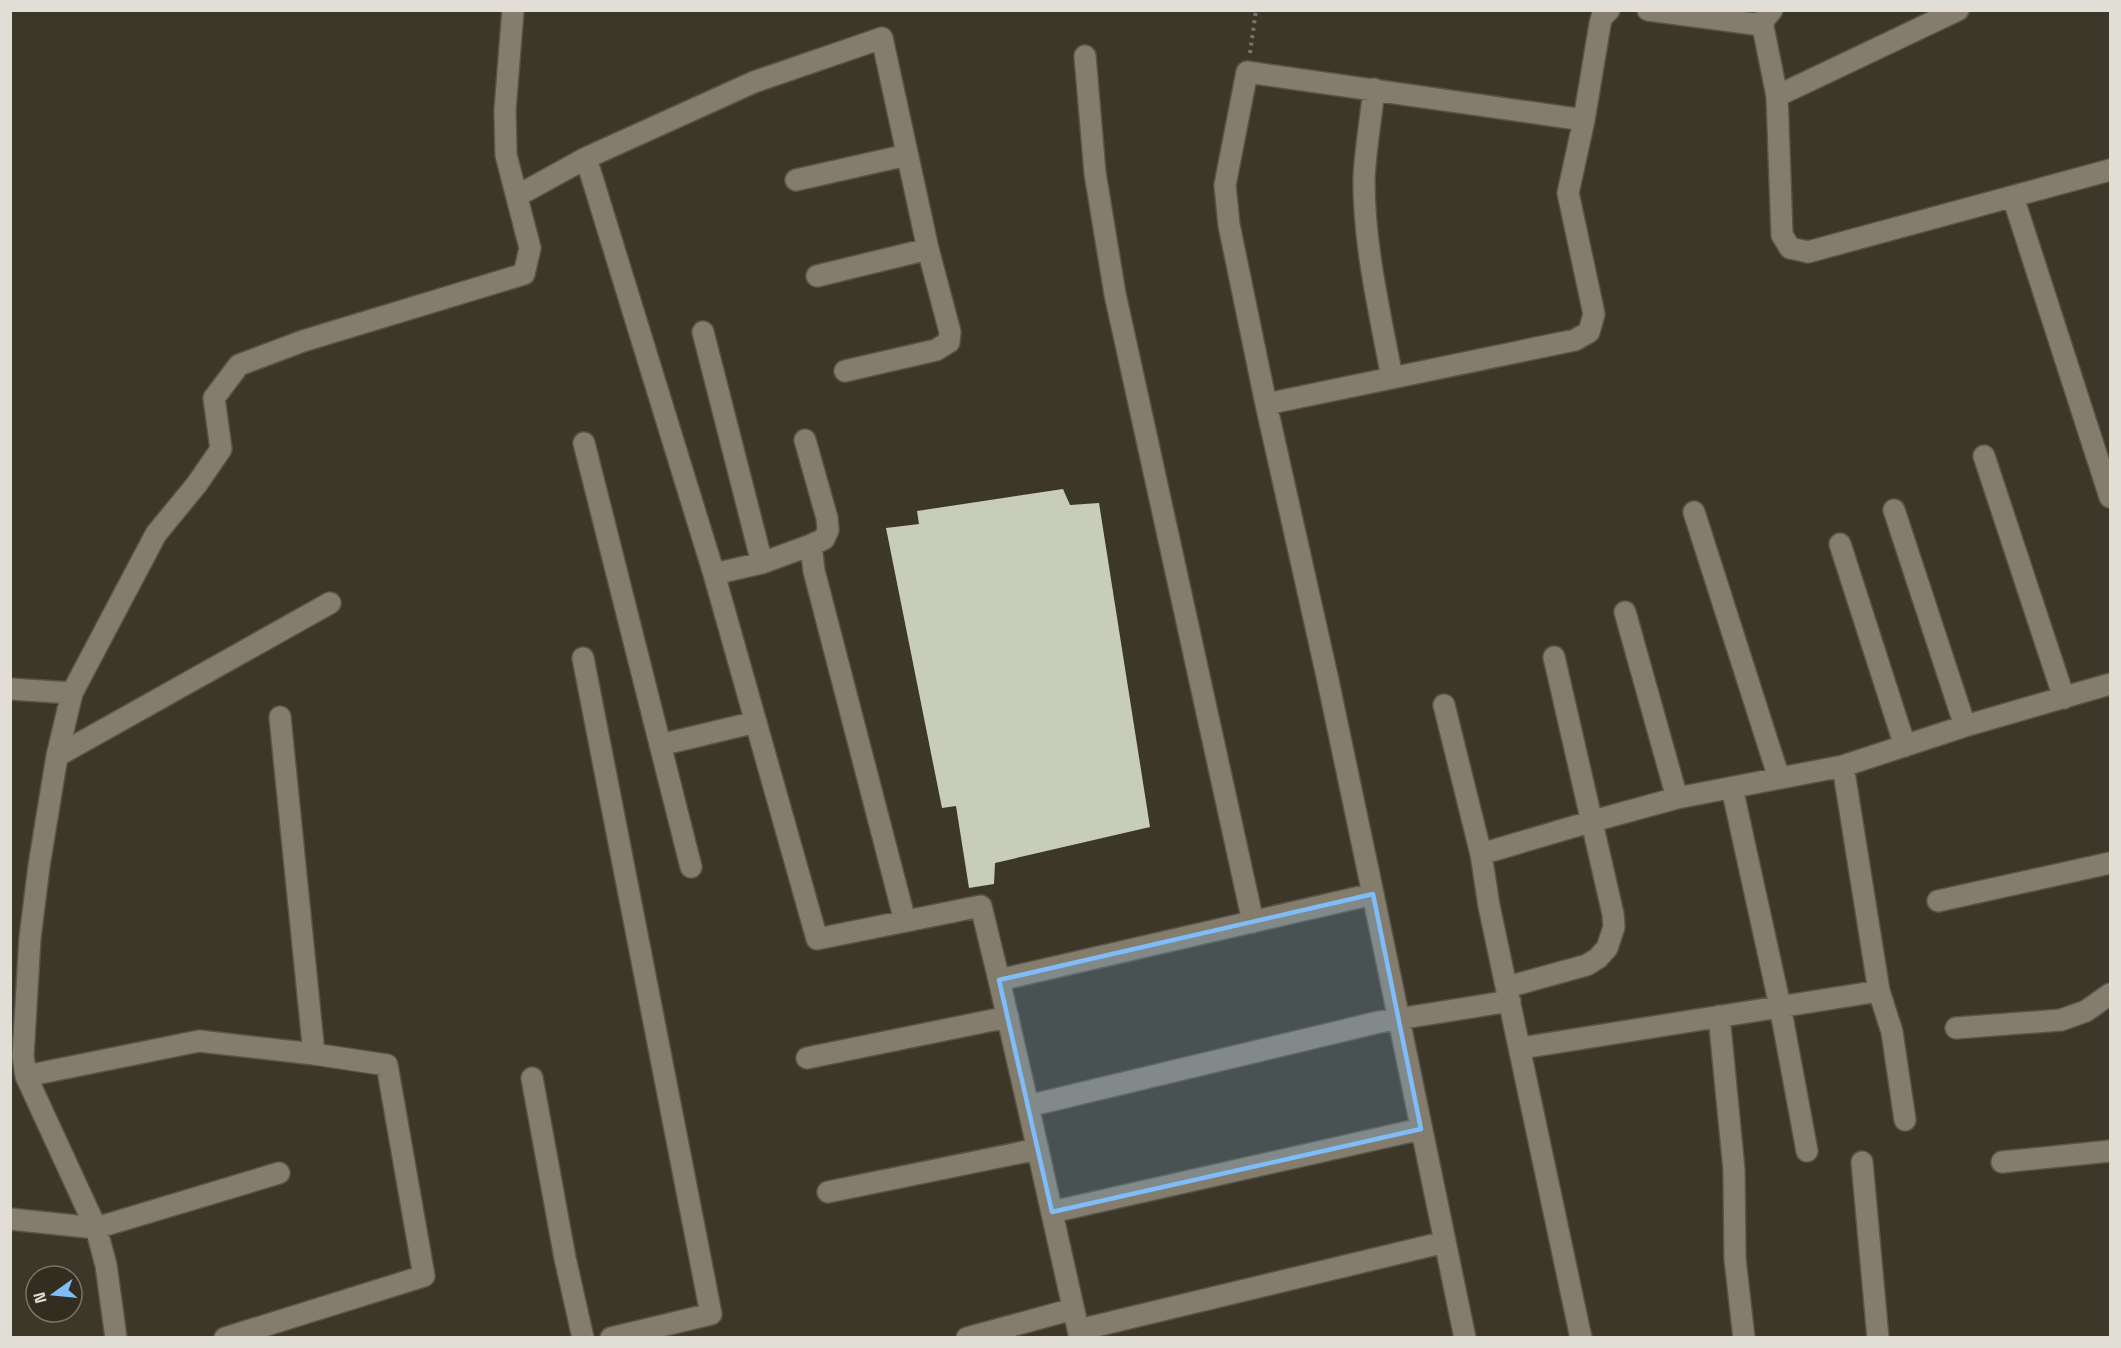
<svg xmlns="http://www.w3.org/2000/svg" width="2121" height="1348" font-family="'Space Grotesk',sans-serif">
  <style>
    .building { fill: #c8cdbb }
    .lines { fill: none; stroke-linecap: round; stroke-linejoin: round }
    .minor-casing { stroke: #595448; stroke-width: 24 }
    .path { stroke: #7a7569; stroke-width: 4; stroke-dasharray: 3 4.5; stroke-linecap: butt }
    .minor { stroke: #847d6d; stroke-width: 21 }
    .marked { fill: #7fbdfa; fill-opacity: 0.2; stroke: #7fbdfa; stroke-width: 4.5; stroke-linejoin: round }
  </style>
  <rect width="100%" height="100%" fill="#3d3729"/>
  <!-- building -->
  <path class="building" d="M1063,489L1070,505L1099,503L1150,827L995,863L994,884L969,888L956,806L942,808L886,528L919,524L917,511Z"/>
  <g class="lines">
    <!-- minor casing -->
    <g class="minor-casing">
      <path id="minor" d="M1648,10L1754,24L1762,22L1772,10
        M1762,22L1777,96L1782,235L1790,248L1808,252L2110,170
        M1085,56L1095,173L1115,294L1253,922
        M1374,89C1371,119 1365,150 1364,181C1364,247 1380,313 1392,378
        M1777,96L1958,10
        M796,180L907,155
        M517,196L586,158
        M2013,197L2110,497
        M817,276L928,249L882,38L754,82L586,158L714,574L817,939L981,906L999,980
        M703,332L762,563
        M845,371L936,350L949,342L950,332L928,249
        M1266,404L1575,340L1589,332L1594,314L1568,193L1584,120L1600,24L1602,17L1609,10
        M805,440L827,518L828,530L824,539L811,545
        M584,443L691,867
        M1984,456L2064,698
        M1894,510L1965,726
        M1694,512L1779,778
        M1840,544L1905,746
        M714,574L762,563L811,545L814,571L905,921
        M1625,612L1677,798
        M583,658L711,1314L611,1338
        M10,689L72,693
        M1444,705L1481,854
        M280,717L314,1054
        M660,745L756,722
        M57,756L330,603
        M1732,788L1780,1006L1807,1151
        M1373,894L1465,1338
        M1938,901L2110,863
        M1507,987L1587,965L1598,958L1607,948L1614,927L1613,914L1554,657
        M1879,991L1892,1032L1905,1120
        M1510,1001L1379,1022L1028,1106L999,980L1373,894L1327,676L1266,404L1229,225L1225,185L1247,72L1584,120
        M1719,1016L1734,1170L1735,1259L1744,1338
        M1956,1028L2061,1020L2086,1011L2110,994
        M1521,1048L1879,991L1843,766
        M807,1058L1008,1017
        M26,1076L199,1041L314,1054L387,1065L424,1276L225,1338
        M532,1078L565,1258L583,1338
        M1028,1106L1080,1338
        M1862,1162L1878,1338
        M2002,1162L2110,1151
        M828,1192L1038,1149
        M1052,1212L1421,1129
        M10,1219L96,1228L279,1173
        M1079,1330L1445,1242
        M116,1338L106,1265L96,1228L26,1076L23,1056L30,938L39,866L57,756L72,693L156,534L197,484L221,449L214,398L239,365L303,341L524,274L530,248L506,155L505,110L513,10
        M967,1338L1073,1309
        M1581,1338L1489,906L1481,854L1593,821L1677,798L1843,766L1965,726L2110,684"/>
    </g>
    <!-- path -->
    <path class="path" d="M1250,53L1256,10"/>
    <!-- minor -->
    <use href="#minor" class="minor"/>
  </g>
  <!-- marked area -->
  <path class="marked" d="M1373,894L1421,1129L1052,1212L999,980Z"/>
  <!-- border -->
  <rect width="2121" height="1348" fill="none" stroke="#e1ded5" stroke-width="24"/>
  <!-- north arrow -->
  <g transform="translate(54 1294) rotate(255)"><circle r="28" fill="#332d1f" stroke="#797468" stroke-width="1.5"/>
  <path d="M0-4.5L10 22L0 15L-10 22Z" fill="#7fbdfa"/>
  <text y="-9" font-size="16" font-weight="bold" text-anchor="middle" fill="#e1ded5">N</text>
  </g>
</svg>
